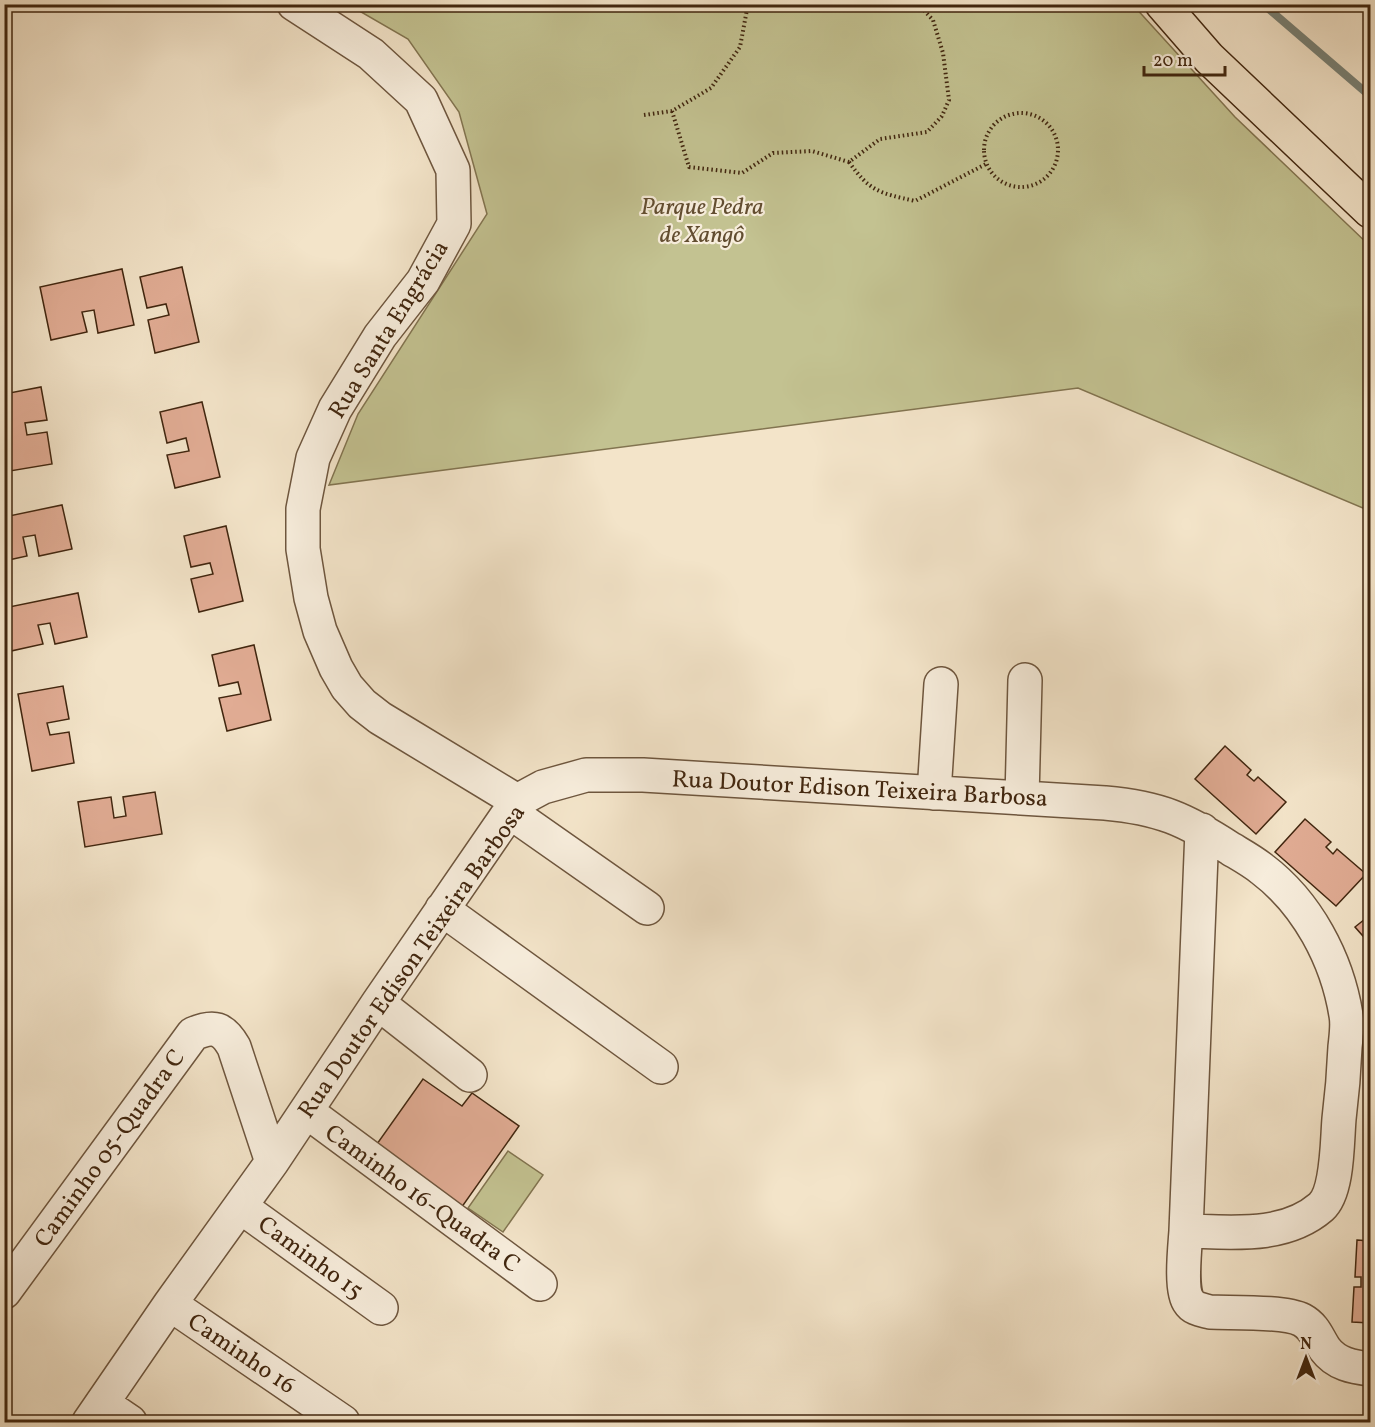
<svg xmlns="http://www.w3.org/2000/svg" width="1375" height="1427" font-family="Vollkorn,serif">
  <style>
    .green { fill: #c3c291; stroke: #827450; stroke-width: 1.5 }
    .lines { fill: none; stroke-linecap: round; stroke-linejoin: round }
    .stream { stroke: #788176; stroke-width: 8 }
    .building { fill: #e1ac94; stroke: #41260f; stroke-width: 1.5 }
    .minor-casing { stroke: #6e563e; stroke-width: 36 }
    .major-casing { stroke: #41260f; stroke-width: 36 }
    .path { stroke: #41260f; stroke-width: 4; stroke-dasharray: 1.5 3; stroke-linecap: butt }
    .minor { stroke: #f7eddc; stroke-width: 33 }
    .major { stroke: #f3e4c9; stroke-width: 33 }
    .labels { text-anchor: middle; stroke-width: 4.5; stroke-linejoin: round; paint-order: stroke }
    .park-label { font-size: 24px; font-style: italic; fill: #624d30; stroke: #f7eddc }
    .street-label { font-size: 24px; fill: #41260f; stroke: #f7eddc }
  </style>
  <rect width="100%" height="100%" fill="#f3e4c9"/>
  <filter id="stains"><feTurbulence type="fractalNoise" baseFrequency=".00333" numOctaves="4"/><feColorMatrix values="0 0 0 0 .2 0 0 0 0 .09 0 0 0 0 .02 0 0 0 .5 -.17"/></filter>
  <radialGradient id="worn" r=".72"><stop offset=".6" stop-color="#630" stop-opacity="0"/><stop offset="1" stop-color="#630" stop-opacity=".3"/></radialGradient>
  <!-- green -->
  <path class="green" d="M349,5H1133L1235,117L1370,246V511L1078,388L329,485L358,414L487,214L459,112L408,39Z
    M508,1151L543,1175L503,1232L468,1208Z"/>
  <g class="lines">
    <!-- stream -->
    <path class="stream" d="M1263,4L1370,96"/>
  </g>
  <!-- building -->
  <path class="building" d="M182,267L199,342L155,353L148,320L169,315L166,304L147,308L140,277Z
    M122,269L134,325L98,333L94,310L82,312L87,332L51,340L40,287Z
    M41,387L47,420L25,423L27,435L47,432L52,464L10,471L4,442V394Z
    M202,402L220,477L175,488L167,455L189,451L186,438L167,443L160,412Z
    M62,505L72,549L39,556L35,535L23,537L27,556L4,561V517Z
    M226,526L243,601L199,612L191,579L213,574L210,563L191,567L184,536Z
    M78,593L87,637L55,644L50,623L38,625L43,644L11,651L4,622V608Z
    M254,645L271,720L227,731L219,698L241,694L238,682L219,686L212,655Z
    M63,686L69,719L47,723L50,735L69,732L74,763L32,771L18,694Z
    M1225,746L1251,770L1247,775L1254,781L1258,777L1286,802L1256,834L1195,779Z
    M155,792L162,834L85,847L78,802L111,797L114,818L126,816L123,797Z
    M1305,819L1331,842L1326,847L1333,854L1337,849L1366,874L1336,906L1275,852Z
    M1370,915V944L1355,927Z
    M423,1079L462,1106L472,1093L519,1126L459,1211L372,1151Z
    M1357,1240L1370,1241V1323L1352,1322L1354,1287H1361V1277H1355Z"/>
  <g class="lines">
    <!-- minor casing -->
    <g class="minor-casing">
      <path id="minor" d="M294,4L371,54L421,100L453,170L454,224L423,281L380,336L335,409L313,458L303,509V549L311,598L320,631L336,668L347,687L362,704L380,718L517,801
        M934,793L941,684
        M1022,798L1025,680
        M510,812L647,908
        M442,909L661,1067
        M378,1003L470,1075
        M306,1111L540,1284
        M241,1207L381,1308
        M1186,1231C1185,1246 1180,1291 1189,1302C1193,1309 1203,1310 1210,1312C1232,1313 1285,1311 1302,1320C1315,1327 1318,1339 1325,1349C1336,1364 1353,1367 1370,1369
        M4,1292L193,1034C214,1025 223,1028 234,1047L272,1162
        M170,1304L343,1422
        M102,1403L130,1422
        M89,1422L170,1304L272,1162L378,1003L517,801L543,787L586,775H643L1105,803C1160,808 1185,819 1231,849C1241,855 1252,861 1262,869C1307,903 1337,959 1346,1015C1348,1025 1346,1037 1345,1047C1344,1071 1342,1095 1339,1119C1337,1142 1338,1192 1321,1207C1284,1239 1231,1232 1186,1231L1202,830"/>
    </g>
    <!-- major casing -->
    <g class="major-casing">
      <path id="major" d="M1162,4L1209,58L1370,211"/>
    </g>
    <!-- path -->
    <path class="path" d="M672,111L689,167L742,173L773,153L812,151L849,162L880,139L927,132L942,116L949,100L943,53L933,20L918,4
      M984 150a37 37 0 1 1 74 0a37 37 0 1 1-74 0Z
      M644,115L672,111L711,88L740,47L748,4
      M849,162C870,192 880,193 915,201L986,164"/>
    <!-- minor -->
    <use href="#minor" class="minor"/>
    <!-- major -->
    <use href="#major" class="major"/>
  </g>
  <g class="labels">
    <!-- park labels -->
    <g class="park-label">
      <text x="702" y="214">Parque Pedra<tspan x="702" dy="28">de Xangô</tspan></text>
    </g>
    <!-- street labels -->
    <g class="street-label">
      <text transform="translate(388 329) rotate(-58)" y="8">Rua Santa Engrácia</text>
      <text transform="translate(860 788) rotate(3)" y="8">Rua Doutor Edison Teixeira Barbosa</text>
      <text transform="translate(411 961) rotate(-55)" y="8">Rua Doutor Edison Teixeira Barbosa</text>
      <text transform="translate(109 1148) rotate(-54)" y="8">Caminho 05-Quadra C</text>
      <text transform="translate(423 1198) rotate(36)" y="8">Caminho 16-Quadra C</text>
      <text transform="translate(311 1257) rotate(36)" y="8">Caminho 15</text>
      <text transform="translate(242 1353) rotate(34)" y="8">Caminho 16</text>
    </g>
  </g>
  <!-- margin -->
  <rect width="1375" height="1427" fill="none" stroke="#f3e4c9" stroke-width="24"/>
  <rect x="6" y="6" width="1363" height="1415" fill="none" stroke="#41260f" stroke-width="3"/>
  <rect x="12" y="12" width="1351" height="1403" fill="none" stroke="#41260f" stroke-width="1.5"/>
  <!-- north arrow -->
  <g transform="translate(1306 1358)" stroke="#f7eddc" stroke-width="4.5" paint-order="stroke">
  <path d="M0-4.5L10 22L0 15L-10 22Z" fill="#41260f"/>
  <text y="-9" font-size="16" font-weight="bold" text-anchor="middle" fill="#41260f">N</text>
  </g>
  <!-- scale -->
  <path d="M1144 66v9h81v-9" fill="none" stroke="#41260f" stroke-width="3"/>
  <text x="1153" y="66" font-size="18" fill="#41260f" stroke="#f7eddc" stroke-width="4.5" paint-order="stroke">20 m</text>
  <rect width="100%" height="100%" filter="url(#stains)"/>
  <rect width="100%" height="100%" fill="url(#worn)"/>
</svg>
